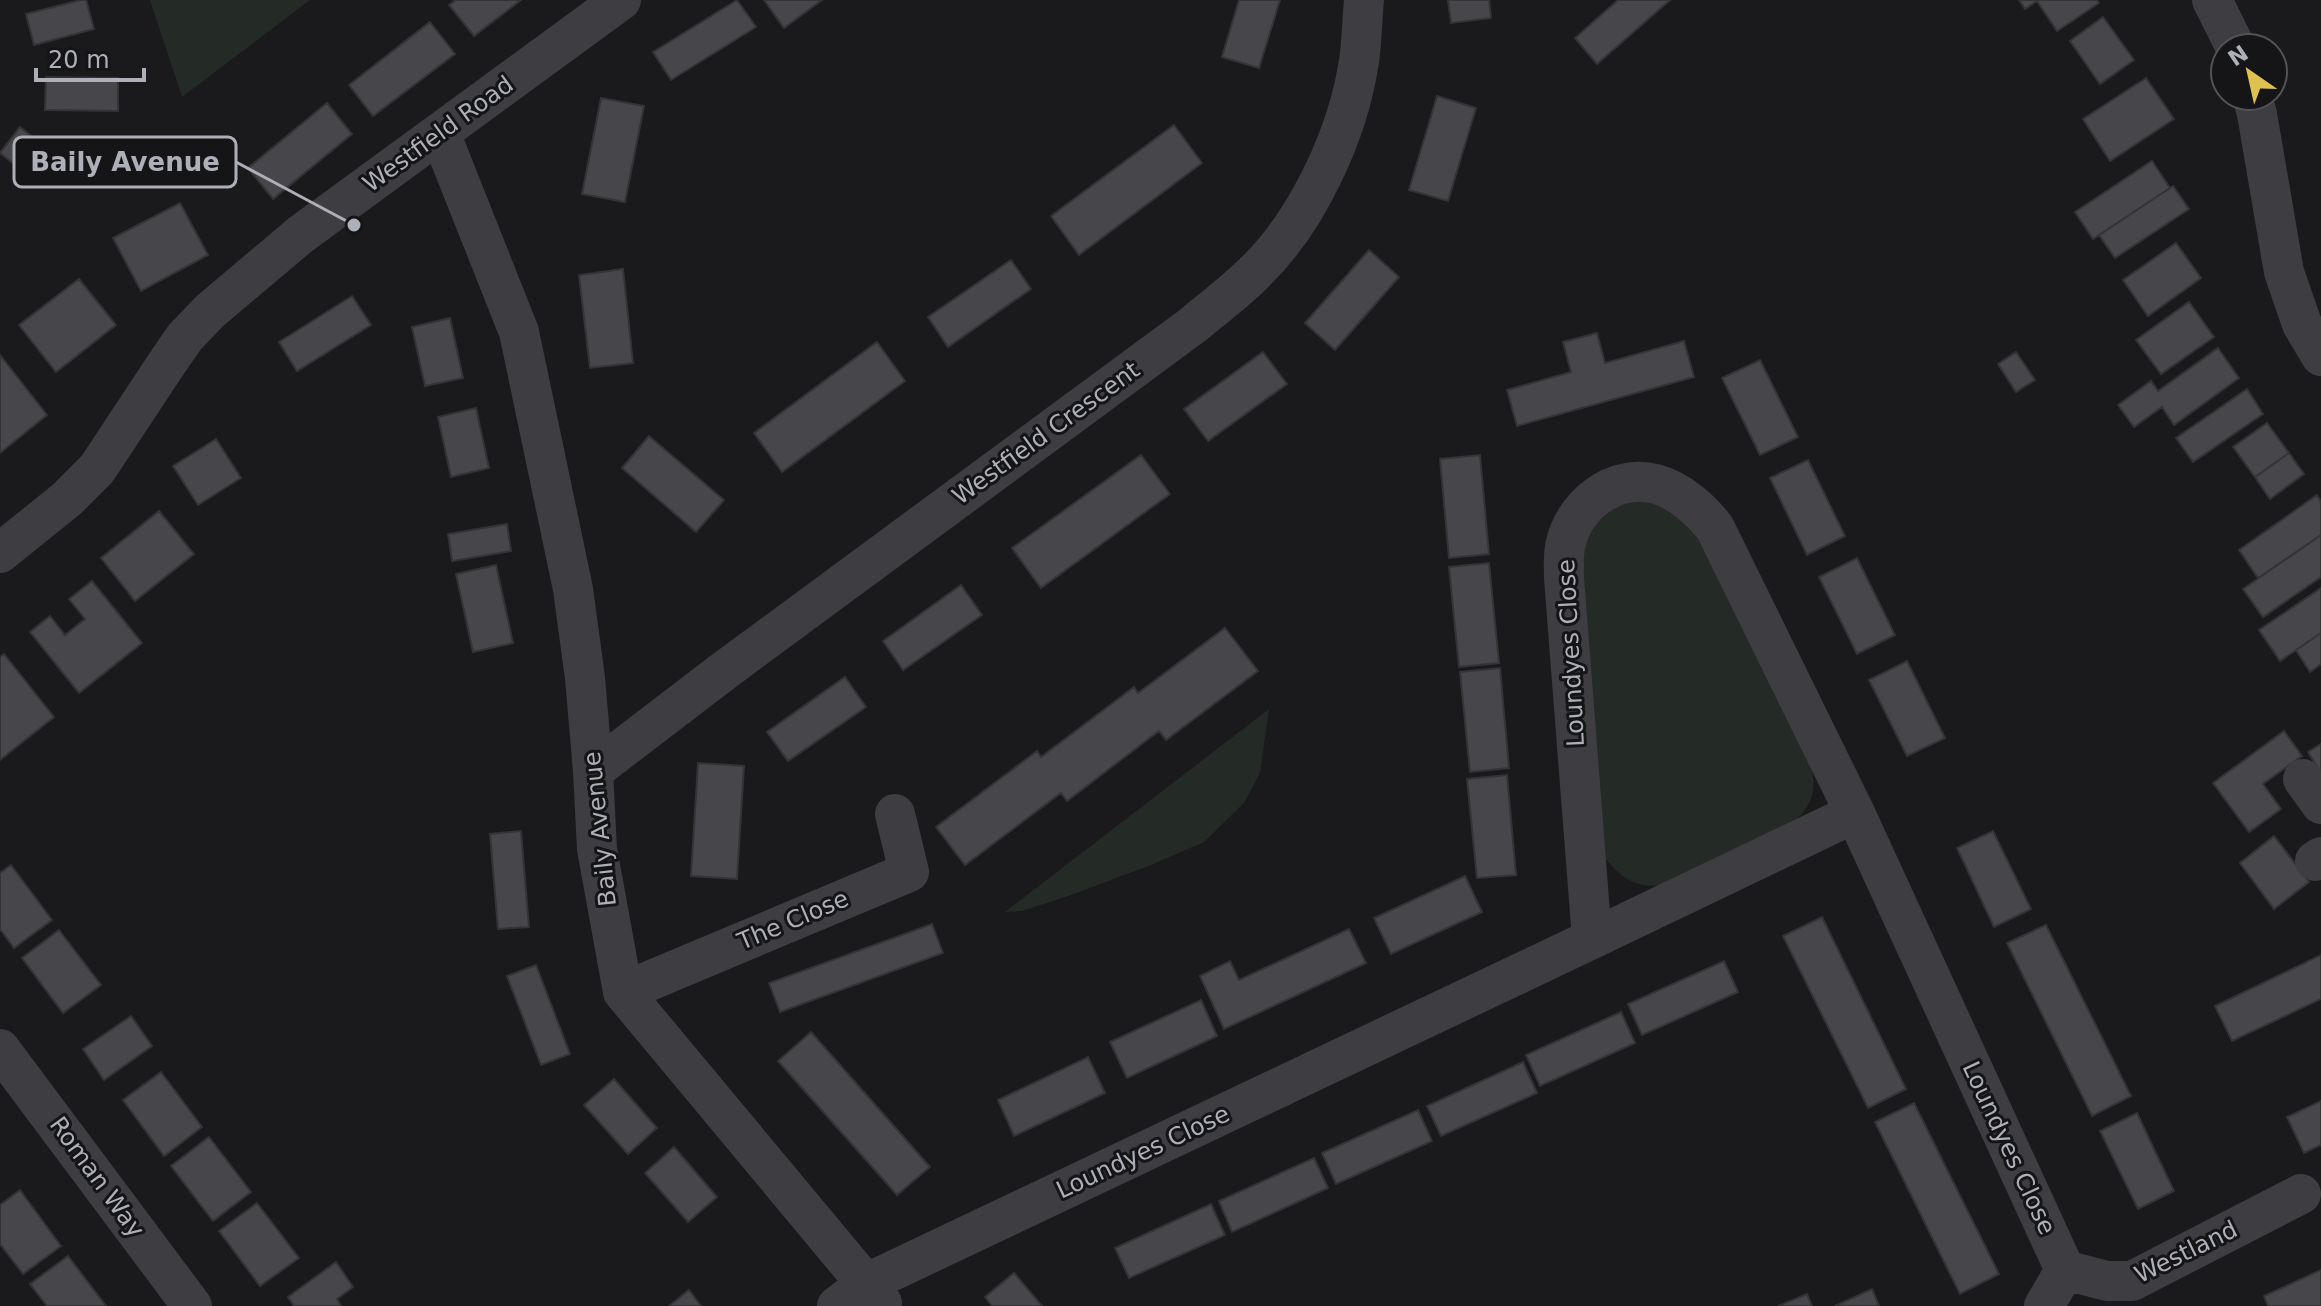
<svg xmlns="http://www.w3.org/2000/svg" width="2321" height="1306" font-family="'DejaVu Sans',sans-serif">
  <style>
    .green { fill: #242b26 }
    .building { fill: #47474b; stroke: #343437; stroke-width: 2 }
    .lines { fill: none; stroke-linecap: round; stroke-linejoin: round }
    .minor { stroke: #3d3d42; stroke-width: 40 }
    .labels { text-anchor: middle; stroke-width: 6; stroke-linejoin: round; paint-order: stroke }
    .street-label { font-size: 24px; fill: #adafb9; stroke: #151416 }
    .leader { fill: none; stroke: #adafb9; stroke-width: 3 }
    .callout-dot { fill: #adafb9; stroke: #151416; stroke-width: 3 }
    .callout { fill: #151416; stroke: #adafb9; stroke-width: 3 }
    .callout-label { font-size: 26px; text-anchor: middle; font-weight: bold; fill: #adafb9 }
  </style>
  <rect width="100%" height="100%" fill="#1a191b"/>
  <!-- green -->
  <path class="green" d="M150,0H310L182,97Z
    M1624,499L1653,501L1690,522L1809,759C1818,789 1814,805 1790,825L1670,884C1636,890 1622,880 1602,854L1576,569L1596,518Z
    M1269,709L1260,773L1244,803L1204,842L1151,865L1071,895L1022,911L1005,912Z"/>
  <!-- building -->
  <path class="building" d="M81,0H86L94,29L34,45L26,14Z
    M456,0H521L474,36L449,5Z
    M737,0L756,27L671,80L653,52Z
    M764,0H822L784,28Z
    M1239,0H1280L1259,68L1222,57Z
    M1448,0H1489L1491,18L1451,23Z
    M1618,0H1670L1597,64L1575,38Z
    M2019,0H2097L2099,3L2057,31L2037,1L2025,9Z
    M2103,17L2134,60L2100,84L2070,41Z
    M430,22L455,54L373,116L349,85Z
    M46,77L118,78V111L45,110Z
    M2146,78L2174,119L2110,161L2083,119Z
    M1437,96L1476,108L1448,201L1409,190Z
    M601,98L644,106L625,202L582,194Z
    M327,103L352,134L273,199L248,168Z
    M1174,125L1202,163L1079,255L1051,216Z
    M20,127L58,157L38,183L0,153Z
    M2152,161L2170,188L2093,239L2075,212Z
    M2173,186L2189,209L2115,258L2099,235Z
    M180,203L208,255L141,291L113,238Z
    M2176,243L2201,278L2148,316L2123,280Z
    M1369,250L1399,277L1335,350L1305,323Z
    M1011,260L1031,289L948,347L928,317Z
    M623,269L633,363L590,368L579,275Z
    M79,279L116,325L56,372L19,325Z
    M352,296L371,325L297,371L279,342Z
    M2189,302L2214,337L2161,374L2136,340Z
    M450,318L463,378L425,386L412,327Z
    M1597,333L1605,363L1684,341L1694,377L1517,426L1507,390L1571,372L1563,342Z
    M877,342L905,381L782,472L754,433Z
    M2218,348L2239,378L2174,425L2162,407L2134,427L2118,405L2151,381L2158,391Z
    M1263,352L1287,384L1208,441L1184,409Z
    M2016,352L2035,380L2016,392L1998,364Z
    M0,355L47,415L0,453Z
    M1760,360L1798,437L1760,455L1722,378Z
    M2247,389L2263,414L2193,462L2176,438Z
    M476,408L489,468L451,477L438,417Z
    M2267,423L2289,453L2255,477L2233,447Z
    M649,436L724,500L696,532L622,468Z
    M216,439L241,478L198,505L173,466Z
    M2289,453L2304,474L2270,499L2255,477Z
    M1141,455L1170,494L1041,588L1012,548Z
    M1480,455L1489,554L1449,558L1440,459Z
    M1808,460L1845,536L1807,555L1770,478Z
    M2317,495L2321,502V535L2258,578L2239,550Z
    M159,511L194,554L135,601L101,558Z
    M507,524L511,551L452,561L448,534Z
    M2321,535V577L2263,617L2243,589Z
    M1857,558L1895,635L1857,654L1819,577Z
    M1489,563L1499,663L1459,667L1449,567Z
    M496,565L513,643L473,652L456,574Z
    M92,581L142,643L79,693L30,632L50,616L65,635L85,619L69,599Z
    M961,585L982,615L903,670L883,641Z
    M2321,588V633L2280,661L2259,630Z
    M1225,628L1258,671L1166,740L1159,731L1067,801L1061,793L965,865L936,827L1037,751L1041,757L1134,687L1138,693Z
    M2321,633V664L2310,672L2296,650Z
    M4,654L54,717L0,760V657Z
    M1907,661L1945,738L1907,756L1869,680Z
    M1500,668L1509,768L1470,772L1460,672Z
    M845,677L866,707L788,761L767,732Z
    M2284,731L2302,756L2263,784L2281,809L2249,832L2213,783Z
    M2321,744V773L2308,752Z
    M698,763L744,766L737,879L691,876Z
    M1507,775L1516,875L1477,878L1467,779Z
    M521,831L529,927L498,929L490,834Z
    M1993,831L2031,909L1994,927L1957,848Z
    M2274,836L2309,882L2274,909L2240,863Z
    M11,865L52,920L14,948L0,929V873Z
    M1465,876L1482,912L1391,954L1374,918Z
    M1822,917L1906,1089L1868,1108L1783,936Z
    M932,924L943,953L780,1012L769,983Z
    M2046,925L2131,1096L2092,1116L2007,943Z
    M1349,929L1366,963L1224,1029L1200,976L1230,961L1239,980Z
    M59,930L101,985L63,1013L22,958Z
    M2321,955V999L2232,1041L2215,1006Z
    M1724,961L1738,992L1642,1035L1628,1004Z
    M536,965L570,1054L541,1065L507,976Z
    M1201,1000L1217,1036L1127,1078L1110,1042Z
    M1621,1012L1635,1043L1540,1086L1526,1055Z
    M131,1016L152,1046L104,1080L83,1049Z
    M811,1032L930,1167L897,1195L778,1061Z
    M1088,1057L1105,1093L1014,1136L998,1100Z
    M1523,1062L1537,1093L1441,1136L1427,1106Z
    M161,1072L202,1127L164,1156L123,1100Z
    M614,1079L657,1128L628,1154L584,1105Z
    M2321,1101V1145L2304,1153L2287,1117Z
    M1914,1103L1999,1274L1960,1294L1875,1122Z
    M1418,1110L1432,1141L1336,1184L1322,1153Z
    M2137,1113L2174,1191L2138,1209L2100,1131Z
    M209,1137L251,1192L213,1221L171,1166Z
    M674,1147L717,1197L688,1222L645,1173Z
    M1314,1158L1328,1188L1232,1232L1219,1201Z
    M20,1190L61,1246L23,1274L0,1244V1205Z
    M257,1203L299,1258L260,1286L219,1231Z
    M1211,1204L1225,1235L1129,1278L1115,1248Z
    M68,1256L106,1306H47L30,1284Z
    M336,1262L353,1287L337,1299L341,1306H294L288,1297Z
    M2321,1270V1306H2268L2264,1296Z
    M1014,1273L1042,1306H992L985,1297Z
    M1872,1289L1879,1306H1835Z
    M689,1290L701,1306H669Z
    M1807,1294L1812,1306H1778Z"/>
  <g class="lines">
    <!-- minor -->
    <path class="minor" d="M2212,0L2236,48
      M2252,96L2257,114L2284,272L2302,324L2321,356
      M440,133L519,332L573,589L585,678L593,771L597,849L623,992L882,1303
      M0,553L67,499L97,469L169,360L185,337L210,311L300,235L621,0
      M593,771L725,670L1193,325C1213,308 1235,292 1254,273C1307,222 1348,135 1359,61C1362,41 1362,20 1364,0
      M2303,779L2321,804
      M2315,861L2321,857
      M1592,939L1855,813
      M623,992L909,872L895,814
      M0,1049L192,1306
      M2065,1270L2107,1281H2132L2301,1194
      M837,1306L867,1283L1592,939L1564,578C1564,568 1563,557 1565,547C1573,505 1614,473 1656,484C1679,490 1701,510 1715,528L1855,813L2065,1270L2044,1306"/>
  </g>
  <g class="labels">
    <!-- street labels -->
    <g class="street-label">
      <text transform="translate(438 134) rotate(-36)" y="8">Westfield Road</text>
      <text transform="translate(1046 433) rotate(-36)" y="8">Westfield Crescent</text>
      <text transform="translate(1571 653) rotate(-93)" y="8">Loundyes Close</text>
      <text transform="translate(600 829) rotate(-96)" y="8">Baily Avenue</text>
      <text transform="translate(793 920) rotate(-23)" y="8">The Close</text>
      <text transform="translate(2009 1148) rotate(65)" y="8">Loundyes Close</text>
      <text transform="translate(1143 1152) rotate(-25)" y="8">Loundyes Close</text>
      <text transform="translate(97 1177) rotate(54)" y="8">Roman Way</text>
      <text transform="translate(2186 1252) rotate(-26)" y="8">Westland</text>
    </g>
  </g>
  <!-- callouts -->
  <path class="leader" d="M354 225L236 162"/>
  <circle class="callout-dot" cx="354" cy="225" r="8"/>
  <rect class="callout" x="14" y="137" width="222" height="50" rx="8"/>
  <g class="callout-label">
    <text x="125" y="171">Baily Avenue</text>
  </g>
  <!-- north arrow -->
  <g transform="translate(2249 72) rotate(326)"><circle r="38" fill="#151416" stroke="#525257" stroke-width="2"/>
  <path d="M0-6L14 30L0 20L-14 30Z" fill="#dec14f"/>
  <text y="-12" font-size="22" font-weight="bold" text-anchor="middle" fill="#adafb9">N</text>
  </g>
  <!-- scale -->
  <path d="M36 68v12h108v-12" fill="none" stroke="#adafb9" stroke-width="4"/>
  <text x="48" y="68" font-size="24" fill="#adafb9" stroke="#151416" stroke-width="6" paint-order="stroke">20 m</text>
</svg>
